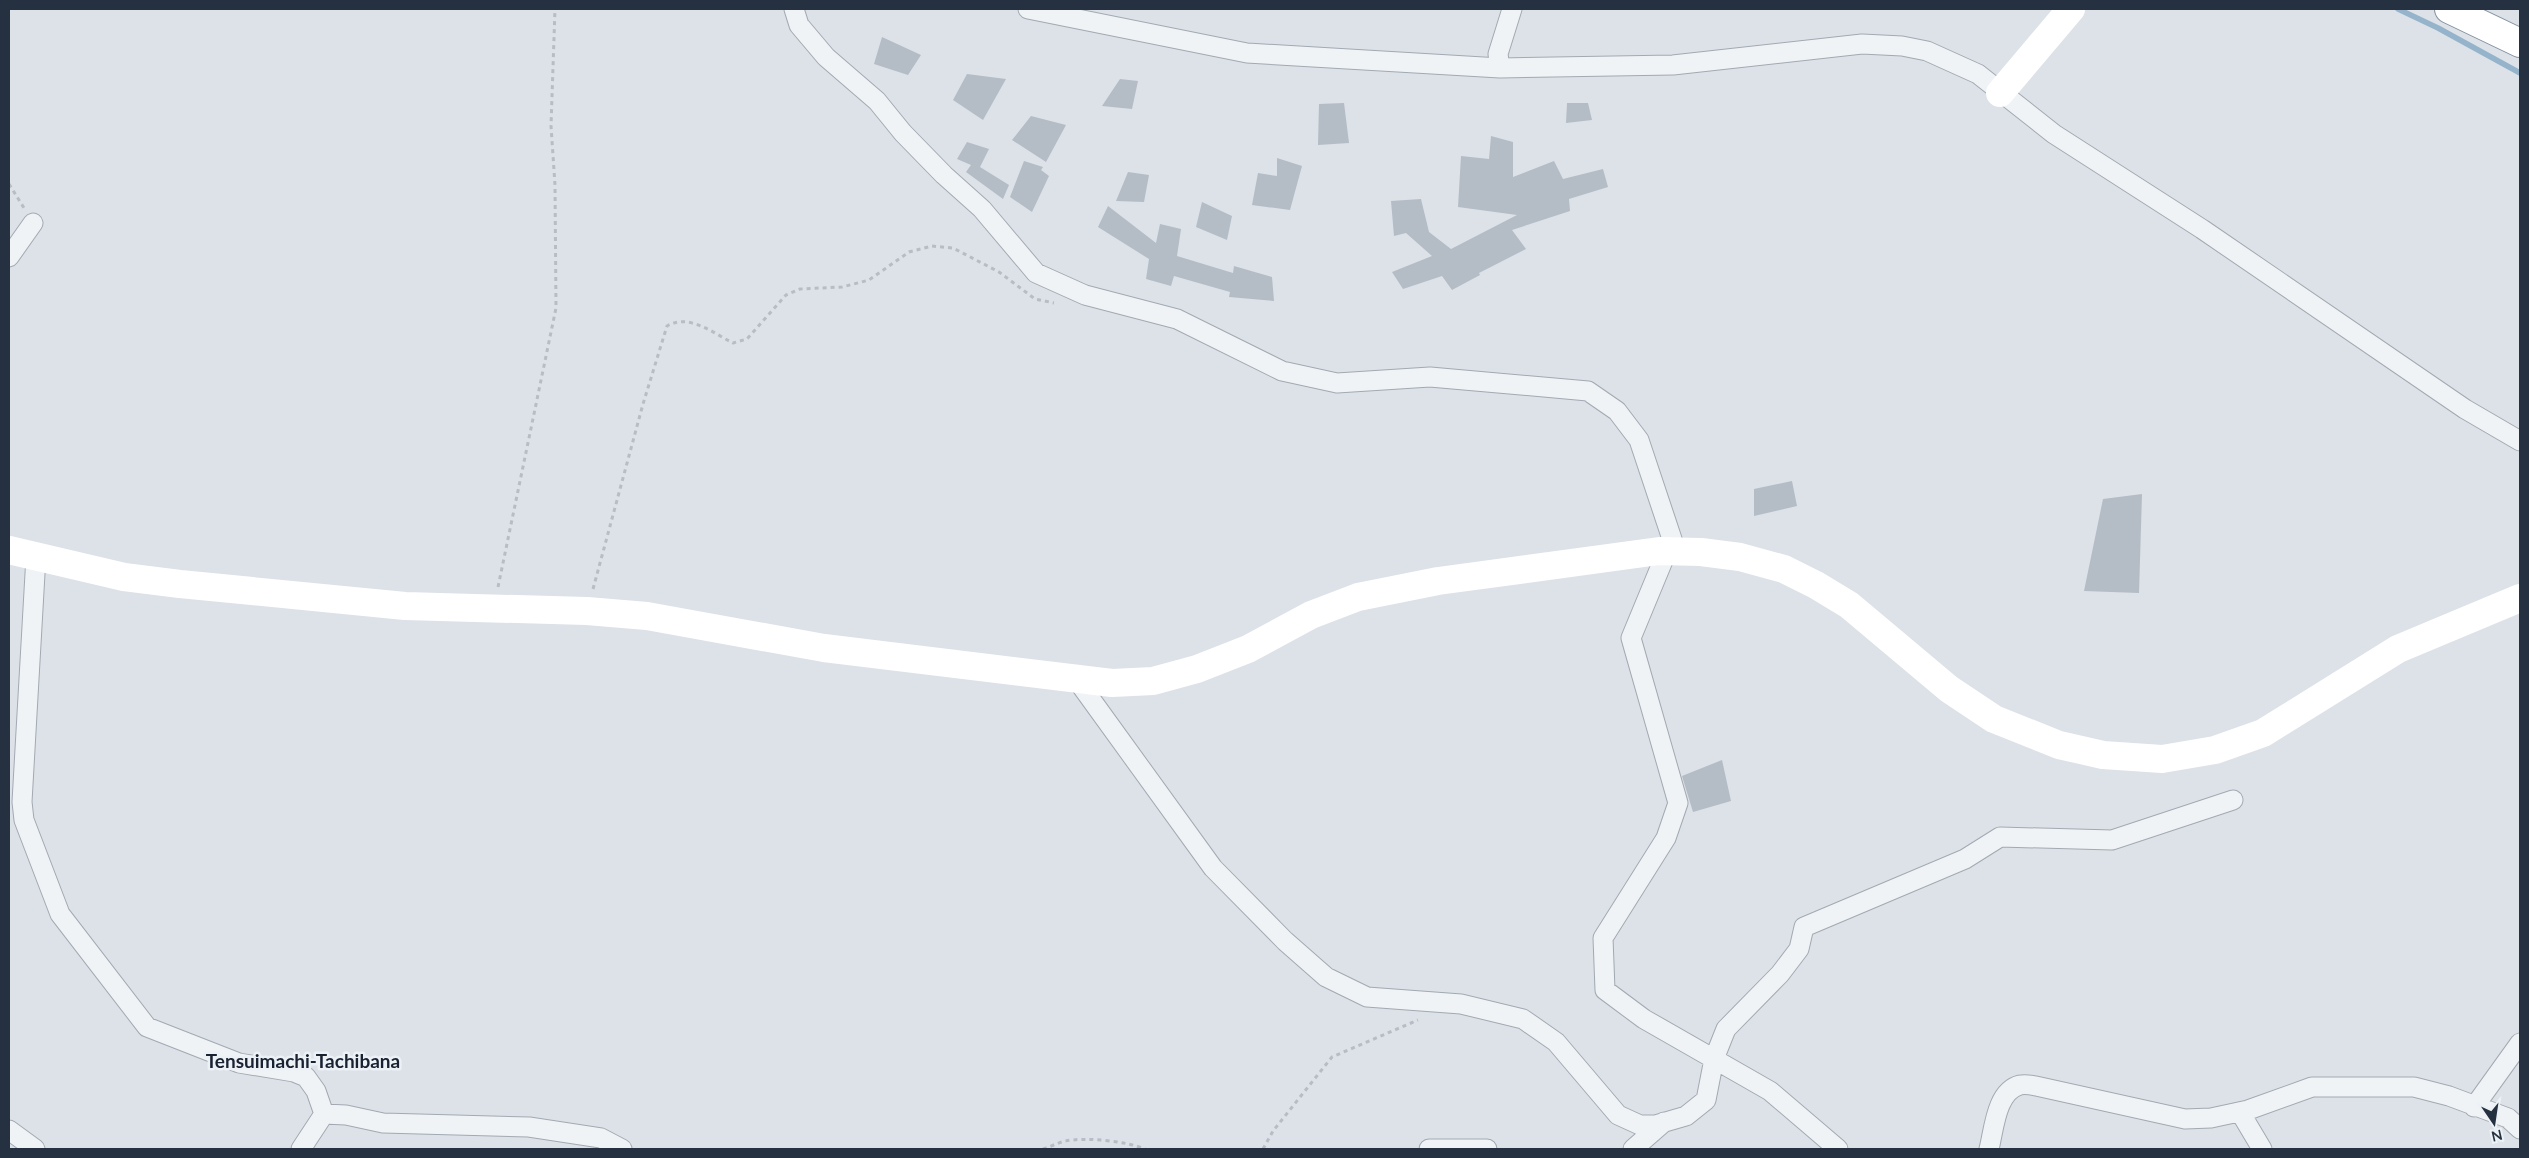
<svg xmlns="http://www.w3.org/2000/svg" width="2529" height="1158" font-family="Lato,sans-serif">
  <style>
    .lines { fill: none; stroke-linecap: round; stroke-linejoin: round }
    .stream { stroke: #95b4cb; stroke-width: 5.5 }
    .building { fill: #b4bcc5 }
    .street-casing { stroke: #a2a9b2; stroke-width: 21 }
    .highway-casing { stroke: #8391a0; stroke-width: 30 }
    .path { stroke: #b7bdc3; stroke-width: 3; stroke-dasharray: 4 4; stroke-linecap: butt }
    .street { stroke: #f0f3f6; stroke-width: 19 }
    .secondary { stroke: #fff; stroke-width: 28 }
    .highway { stroke: #fff; stroke-width: 28 }
    .labels { text-anchor: middle; stroke-width: 5; stroke-linejoin: round; paint-order: stroke }
    .quarter-label { font-size: 19px; font-weight: bold; fill: #182230; stroke: #ecf1f6 }
  </style>
  <rect width="100%" height="100%" fill="#dde2e8"/>
  <g class="lines">
    <!-- stream -->
    <path class="stream" d="M2398,9L2438,28L2520,73"/>
  </g>
  <!-- building -->
  <path class="building" d="M882,37L921,55L908,75L874,64Z
    M967,74L1006,79L983,120L953,100Z
    M1120,79L1138,81L1132,109L1102,106Z
    M1344,103L1349,143L1318,145L1319,104Z
    M1567,103H1588L1592,120L1566,123Z
    M1031,116L1066,125L1046,162L1012,140Z
    M1491,136L1513,142V177L1554,161L1563,179L1603,169L1608,187L1569,199L1570,211L1512,230L1526,249L1479,273L1480,275L1452,290L1442,276L1403,289L1392,272L1432,256L1406,233L1394,236L1391,201L1421,199L1429,232L1451,249L1517,215L1458,207L1461,156L1489,159Z
    M967,142L989,149L980,167L1009,185L1003,199L966,172L971,165L957,159Z
    M1277,158L1302,166L1290,210L1252,205L1258,173L1277,176Z
    M1024,161L1043,167L1041,170L1049,176L1032,212L1010,197Z
    M1128,172L1149,175L1144,202L1116,201Z
    M1202,202L1232,216L1227,240L1196,227Z
    M1108,206L1156,243L1160,224L1181,229L1177,256L1233,273L1234,266L1272,277L1274,301L1229,297L1230,292L1174,276L1171,286L1146,279L1149,259L1098,227Z
    M1792,481L1797,506L1754,516V489Z
    M2142,494L2139,593L2084,591L2103,499Z
    M1722,760L1731,801L1693,812L1682,776Z"/>
  <g class="lines">
    <!-- street casing -->
    <g class="street-casing">
      <path id="street" d="M794,9L799,25L826,57L877,101L903,133L944,175L982,209L1036,273L1085,295L1177,319L1282,371L1337,383L1430,377L1588,391L1617,411L1639,440L1676,551
        M1028,9L1247,53L1500,68L1673,65L1862,44L1902,46L1927,51L1978,74L2054,134L2202,229L2465,409L2520,441
        M1500,68L1498,54L1512,9
        M9,257L33,223
        M1667,551L1631,638L1678,803L1666,838L1603,938L1605,990L1644,1019L1770,1091L1838,1149
        M36,556L22,802L24,820L60,914L147,1027L239,1063L294,1072L306,1077L316,1091L324,1114
        M1077,680L1213,868L1285,941L1326,977L1367,997L1461,1004L1523,1019L1556,1042L1618,1115L1640,1125H1655L1686,1116L1706,1100L1714,1059L1726,1029L1780,974L1799,949L1804,927L1965,859L2000,837L2112,840L2233,800
        M2474,1107L2520,1043
        M2240,1112L2262,1149
        M324,1114L346,1115L383,1123L529,1127L601,1138L622,1149
        M9,1130L35,1149
        M301,1149L324,1114
        M1429,1149H1487
        M1633,1149L1664,1122
        M1989,1149C1994,1130 1996,1091 2020,1085C2025,1084 2031,1085 2036,1086L2185,1119L2211,1118L2248,1110L2312,1087H2414L2449,1096L2508,1118L2520,1129"/>
    </g>
    <!-- highway casing -->
    <g class="highway-casing">
      <path id="highway" d="M2449,9L2520,43"/>
    </g>
    <!-- path -->
    <path class="path" d="M9,184L24,208
      M498,587L556,308L555,185L551,126L555,9
      M593,589L643,404L667,326C689,313 713,333 733,343L747,339L786,295L800,289L842,287L869,280L909,252L932,246L953,248L999,272L1035,299L1054,303
      M1043,1149C1050,1147 1057,1143 1065,1141C1086,1137 1126,1141 1145,1149
      M1263,1149L1273,1131L1332,1057L1418,1020"/>
    <!-- street -->
    <use href="#street" class="street"/>
    <!-- secondary -->
    <path class="secondary" d="M2000,93L2071,9
      M9,550L124,577L180,584L405,606L587,611L647,616L824,648L1112,683L1153,681L1197,669L1248,649L1311,615L1358,597L1438,581L1659,551L1701,552L1740,557L1784,569L1816,585L1849,605L1949,689L1994,719L2059,745L2103,755L2162,759L2215,750L2263,733L2398,649L2520,598"/>
    <!-- highway -->
    <use href="#highway" class="highway"/>
  </g>
  <g class="labels">
    <!-- quarter labels -->
    <g class="quarter-label">
      <text x="303" y="1068">Tensuimachi-Tachibana</text>
    </g>
  </g>
  <!-- border -->
  <rect width="2529" height="1158" fill="none" stroke="#253140" stroke-width="20"/>
  <!-- north arrow -->
  <g transform="translate(2494 1123) rotate(167)" stroke="#ecf1f6" stroke-width="4" paint-order="stroke">
  <path d="M0-4L9 19L0 12L-9 19Z" fill="#253140"/>
  <text y="-8" font-size="14" font-weight="bold" text-anchor="middle" fill="#253140">N</text>
  </g>
</svg>
